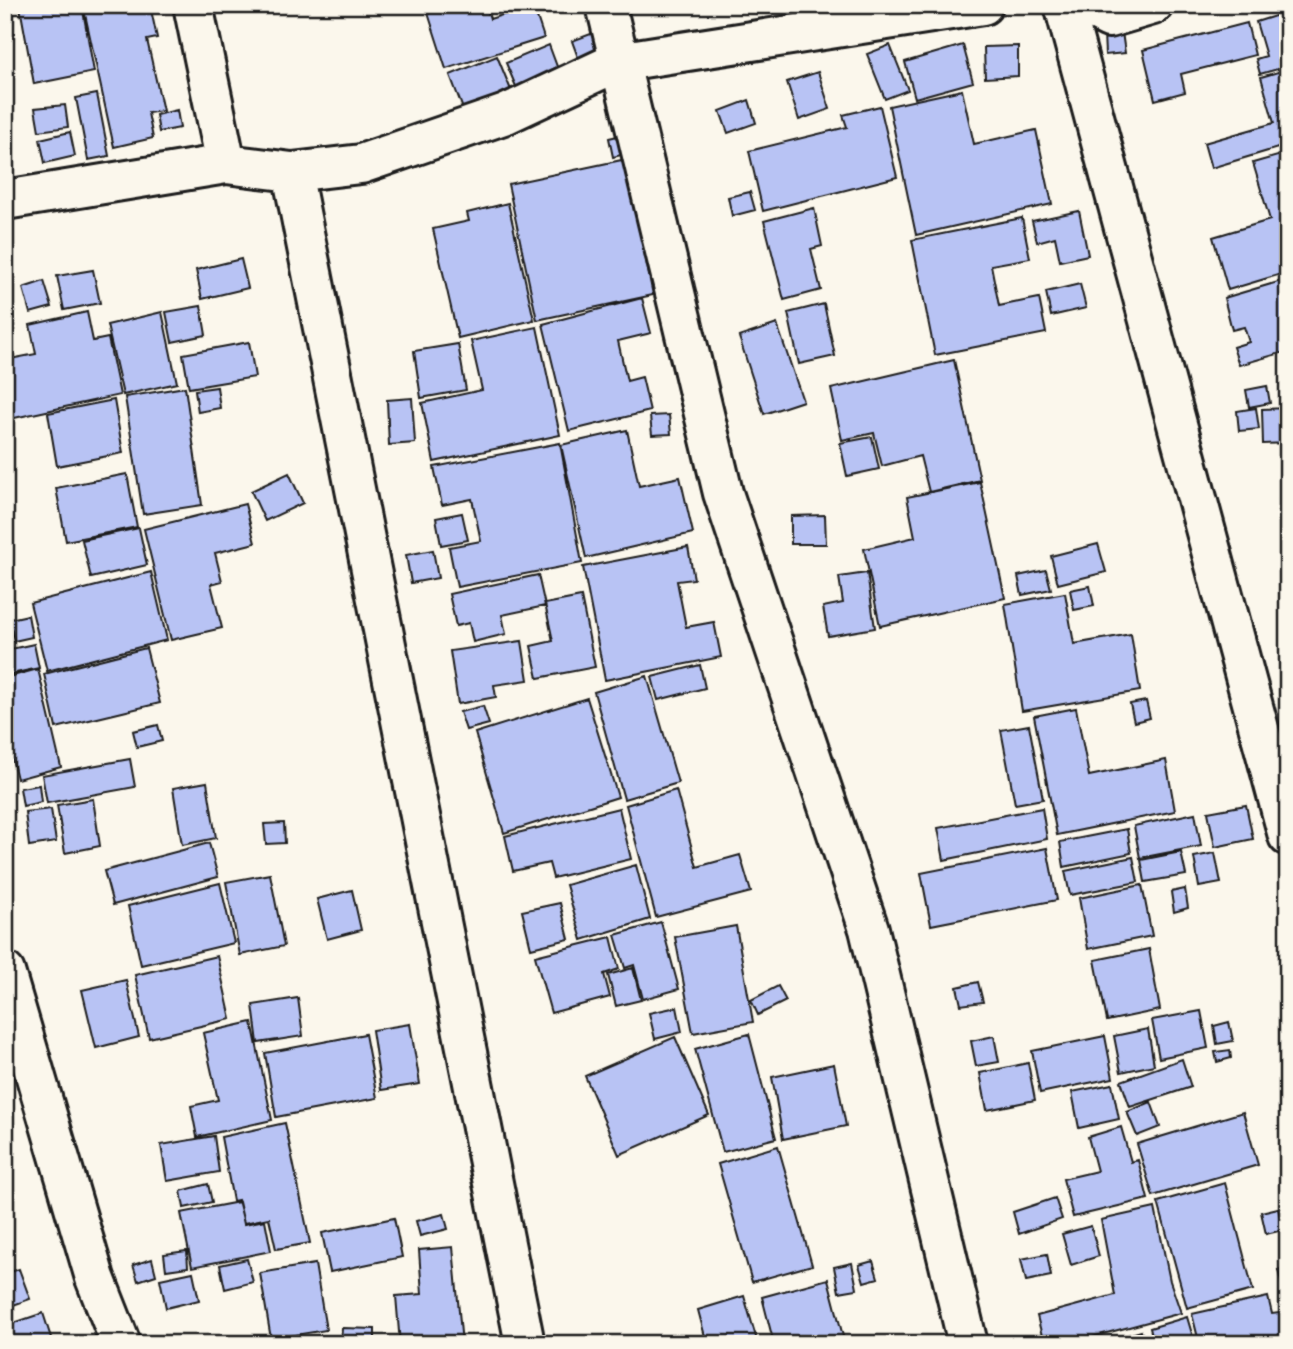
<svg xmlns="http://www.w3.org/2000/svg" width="1293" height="1349" font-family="'Architects Daughter',sans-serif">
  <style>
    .building { fill: #b8c3f4; stroke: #1c1c1c; stroke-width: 2 }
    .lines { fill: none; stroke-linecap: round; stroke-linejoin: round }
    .minor-casing { stroke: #1c1c1c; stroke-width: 44 }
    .minor { stroke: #fbf7ec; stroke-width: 38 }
  </style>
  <rect width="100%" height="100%" fill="#fbf7ec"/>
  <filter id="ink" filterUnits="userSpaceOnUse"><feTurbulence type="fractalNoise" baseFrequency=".0143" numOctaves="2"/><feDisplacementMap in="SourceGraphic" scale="14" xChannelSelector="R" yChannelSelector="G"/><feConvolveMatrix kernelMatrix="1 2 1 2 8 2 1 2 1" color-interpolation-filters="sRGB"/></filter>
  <g filter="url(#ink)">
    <!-- building -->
    <path class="building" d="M32,5H82L94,72L34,84L20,7Z
      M83,5H150L157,38L147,40L163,111L148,113L153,138L114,147Z
      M452,5H486L490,19L533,5L544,38L446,69L428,13Z
      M1281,5H1288V25H1286Z
      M1278,15L1288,48V66L1260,74L1256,59L1266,56L1256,22Z
      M1247,23L1255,55L1181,74L1185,92L1155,100L1143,50Z
      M596,32L605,53L580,63L572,41Z
      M1122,32L1125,53L1105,55L1104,33Z
      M549,45L559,72L517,89L506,63Z
      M890,45L908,90L885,99L867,54Z
      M963,45L973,82L915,98L905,62Z
      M1018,46V76L985,78L984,47Z
      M497,56L511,90L463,109L450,75Z
      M1288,69V145L1211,168L1204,143L1274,123L1261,77Z
      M818,72L830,109L799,120L787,82Z
      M962,90L974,144L1036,130L1052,204L916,235L889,106Z
      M97,94L109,156L88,160L76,98Z
      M749,100L756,123L728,133L720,111Z
      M65,105L68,127L39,131L35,108Z
      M880,106L897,177L763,211L749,151L847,127L843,115Z
      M177,110L180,128L159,132L156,115Z
      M70,132L75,156L45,163L40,139Z
      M630,133L633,152L613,157L609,138Z
      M1288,153V272L1228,290L1213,237L1270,220L1253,163Z
      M636,157L655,244L643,246L653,295L537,320L508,184Z
      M750,192L755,210L732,216L728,197Z
      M508,203L534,320L458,338L433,229L469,221L467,213Z
      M814,208L822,246L811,249L821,290L784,300L764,221Z
      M1079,211L1088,255L1060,261L1055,237L1037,242L1032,221Z
      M1022,218L1030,258L991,265L999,306L1039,298L1046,333L935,355L912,240Z
      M241,259L248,288L202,299L196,270Z
      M93,270L100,303L64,310L57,276Z
      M1288,279V351L1239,365L1233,347L1249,342L1244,327L1232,330L1224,298Z
      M44,281L52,307L30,313L23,288Z
      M1080,284L1086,308L1051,316L1046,292Z
      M642,298L651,333L618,341L627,381L642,377L650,411L569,431L543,324Z
      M824,304L835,356L799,364L788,313Z
      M201,306L206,335L172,342L166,312Z
      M87,312L93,341L108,338L120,395L5,420V360L36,354L30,325Z
      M162,312L177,383L123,395L107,325Z
      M777,324L803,401L764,414L739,337Z
      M537,327L560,435L434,462L422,403L482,390L471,341Z
      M249,342L255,377L189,388L183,354Z
      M458,344L466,390L421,398L414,351Z
      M954,360L980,480L929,492L920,456L882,466L874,433L842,440L831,389Z
      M1267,386L1270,403L1249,407L1246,390Z
      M185,387L202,505L143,514L125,397Z
      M217,387L220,408L198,412L195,390Z
      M412,398L415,443L389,445L387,400Z
      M114,400L123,453L57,466L48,413Z
      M1256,408L1259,429L1239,431L1237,411Z
      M1288,408V443L1263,444L1262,409Z
      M669,415L671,434L652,435L650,416Z
      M627,430L639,486L680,477L693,533L586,558L561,445Z
      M872,437L879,469L847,476L840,443Z
      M560,443L582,563L457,587L449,547L481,541L472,499L442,505L434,467Z
      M1283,450H1288V483H1284Z
      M289,473L303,503L265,521L251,491Z
      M127,474L137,527L66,541L56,488Z
      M980,482L1005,598L880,626L864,549L915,537L907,497Z
      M1288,498V527L1283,528L1279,500Z
      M245,504L255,543L215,553L222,581L211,584L222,628L171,640L144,529Z
      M462,513L468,540L441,545L436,518Z
      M825,515L826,544H791V516Z
      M139,528L147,565L91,578L82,540Z
      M1098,544L1106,572L1058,584L1051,556Z
      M688,547L694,579L677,581L686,627L714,622L721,657L605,680L583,567Z
      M433,550L438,578L411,583L406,555Z
      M1046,570L1051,589L1022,595L1018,576Z
      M151,572L167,640L47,671L30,603Z
      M867,573L875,628L828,636L823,607L843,603L839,577Z
      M538,575L545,606L502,615L506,634L473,642L469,623L456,626L449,594Z
      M1090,586L1094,606L1074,610L1070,590Z
      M1065,593L1074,644L1131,634L1140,691L1022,711L1005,604Z
      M581,597L595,667L538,678L531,646L553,641L545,604Z
      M28,615L32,637L14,641L10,619Z
      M522,641L528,680L494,685L496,697L458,704L450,651Z
      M34,644L39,668L11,674L6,650Z
      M146,648L160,703L56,728L44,674Z
      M700,665L705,688L658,700L652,677Z
      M38,669L61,767L17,779L5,730V678Z
      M647,676L678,783L624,799L594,692Z
      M587,698L618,797L504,833L475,733Z
      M1146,701L1150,718L1134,722L1130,704Z
      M483,706L489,724L466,730L460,712Z
      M1076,708L1089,776L1166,760L1175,811L1057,835L1034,716Z
      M158,725L162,741L137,747L133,731Z
      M1029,725L1043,799L1015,804L1001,730Z
      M130,759L135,787L47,803L42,775Z
      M207,782L216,838L182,845L173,788Z
      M39,785L41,802L23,806L20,788Z
      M676,790L697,867L740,855L751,892L656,917L626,805Z
      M93,799L100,846L65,853L57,805Z
      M1246,805L1253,839L1215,847L1208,812Z
      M619,808L631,859L553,878L549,863L513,871L505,836Z
      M1042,808L1047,839L944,860L938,828Z
      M51,809L56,842L29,846L25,812Z
      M1195,813L1201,846L1140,858L1134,826Z
      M284,823L285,843L266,844L264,824Z
      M1127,829L1131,853L1064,867L1060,842Z
      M209,843L218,877L113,905L104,871Z
      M1047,848L1057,900L931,925L921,873Z
      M1181,852L1186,875L1145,882L1141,860Z
      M1215,853L1221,883L1199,887L1194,857Z
      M1133,857L1138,882L1070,895L1065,871Z
      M636,865L650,919L582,940L566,885Z
      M270,874L284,946L240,955L226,882Z
      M220,883L234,943L141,965L128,906Z
      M1142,885L1152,936L1088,949L1079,898Z
      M1185,889L1188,908L1174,912L1171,892Z
      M352,890L361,930L327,939L317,899Z
      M560,903L569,939L531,948L522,911Z
      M661,922L679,989L643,999L634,965L625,968L615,935Z
      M736,926L753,1022L693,1033L675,937Z
      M611,937L619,969L604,974L610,997L551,1013L535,956Z
      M1149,949L1160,1010L1107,1021L1095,960Z
      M217,956L231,1019L149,1038L135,975Z
      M633,968L641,1000L616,1006L608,975Z
      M126,980L139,1037L96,1048L82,990Z
      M978,982L983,1002L961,1005L957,987Z
      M778,986L786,1001L758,1015L751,1000Z
      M298,998L303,1036L258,1043L253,1005Z
      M677,1007L682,1032L655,1039L649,1013Z
      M1201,1011L1208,1048L1159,1058L1152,1020Z
      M252,1022L272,1120L197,1137L191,1106L218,1100L203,1033Z
      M1229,1022L1233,1041L1217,1044L1214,1026Z
      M410,1024L420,1084L381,1090L372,1030Z
      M1148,1029L1154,1065L1121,1072L1114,1036Z
      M365,1034L377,1098L276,1117L265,1053Z
      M749,1034L776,1138L723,1152L695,1049Z
      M994,1036L999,1062L976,1066L971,1041Z
      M1105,1036L1113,1078L1040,1093L1032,1051Z
      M675,1037L709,1115L619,1155L585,1076Z
      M1230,1050L1231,1058L1217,1062L1215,1052Z
      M1182,1059L1191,1087L1130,1107L1121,1081Z
      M1028,1063L1035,1100L987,1110L980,1073Z
      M834,1064L846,1126L783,1139L772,1077Z
      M1112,1084L1119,1119L1079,1128L1072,1092Z
      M1151,1102L1160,1127L1137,1136L1127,1112Z
      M1243,1112L1258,1165L1153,1196L1137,1144Z
      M285,1123L310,1243L276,1249L269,1218L244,1223L238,1200L233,1201L221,1137Z
      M1121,1127L1131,1162L1138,1160L1148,1199L1073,1217L1063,1179L1097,1171L1088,1137Z
      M214,1136L219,1172L167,1181L161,1145Z
      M778,1146L812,1265L752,1282L718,1164Z
      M1225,1183L1253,1290L1187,1308L1158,1202Z
      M208,1184L212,1202L184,1208L181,1191Z
      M1055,1198L1062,1219L1019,1234L1013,1212Z
      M239,1202L244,1224L265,1220L271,1251L192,1267L181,1213Z
      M1155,1208L1170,1281L1181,1313L1066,1344H1044L1037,1316L1115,1295L1101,1220Z
      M1278,1208L1283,1230L1266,1234L1261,1212Z
      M444,1214L448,1229L420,1236L416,1221Z
      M394,1218L402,1257L330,1272L322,1233Z
      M1091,1226L1099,1256L1071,1265L1062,1234Z
      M453,1247L462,1344H400L396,1296L422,1294L419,1250Z
      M187,1251L188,1267L166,1270L164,1254Z
      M1047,1254L1051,1276L1026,1281L1021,1259Z
      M152,1259L156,1275L138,1281L133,1265Z
      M247,1259L253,1282L225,1289L220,1265Z
      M873,1261L878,1278L864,1282L859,1265Z
      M852,1263L857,1289L839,1292L834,1267Z
      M315,1264L326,1330L271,1339L260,1273Z
      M1288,1267V1306H1287L1278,1270Z
      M19,1269L30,1299L5,1308V1274Z
      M193,1272L199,1300L166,1308L160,1279Z
      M828,1279L845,1344H774L762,1297Z
      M744,1296L758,1344H707L698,1310Z
      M1268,1297L1272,1314L1288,1312V1344L1199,1342L1192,1314Z
      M43,1313L53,1344H5V1326Z
      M1187,1317L1195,1344H1154L1150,1328Z
      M342,1328L375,1329V1344H341Z
      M1141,1331L1145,1344H1098Z"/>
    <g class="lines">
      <!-- minor casing -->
      <g class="minor-casing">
        <path id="minor" d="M193,5L226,164
          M606,5L723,493L869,929L968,1344
          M1064,5L1288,836
          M1084,5L1109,18L1153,5
          M292,172L525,1344
          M5,200L226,164L292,172L361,164L506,114L617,62L983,5
          M5,972L95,1278L121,1344"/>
      </g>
      <!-- minor -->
      <use href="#minor" class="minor"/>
    </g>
  </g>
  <!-- margin -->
  <rect width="1293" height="1349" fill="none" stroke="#fbf7ec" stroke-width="28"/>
  <rect x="14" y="14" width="1265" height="1321" fill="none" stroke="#1c1c1c" stroke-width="2.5" filter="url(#ink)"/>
</svg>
